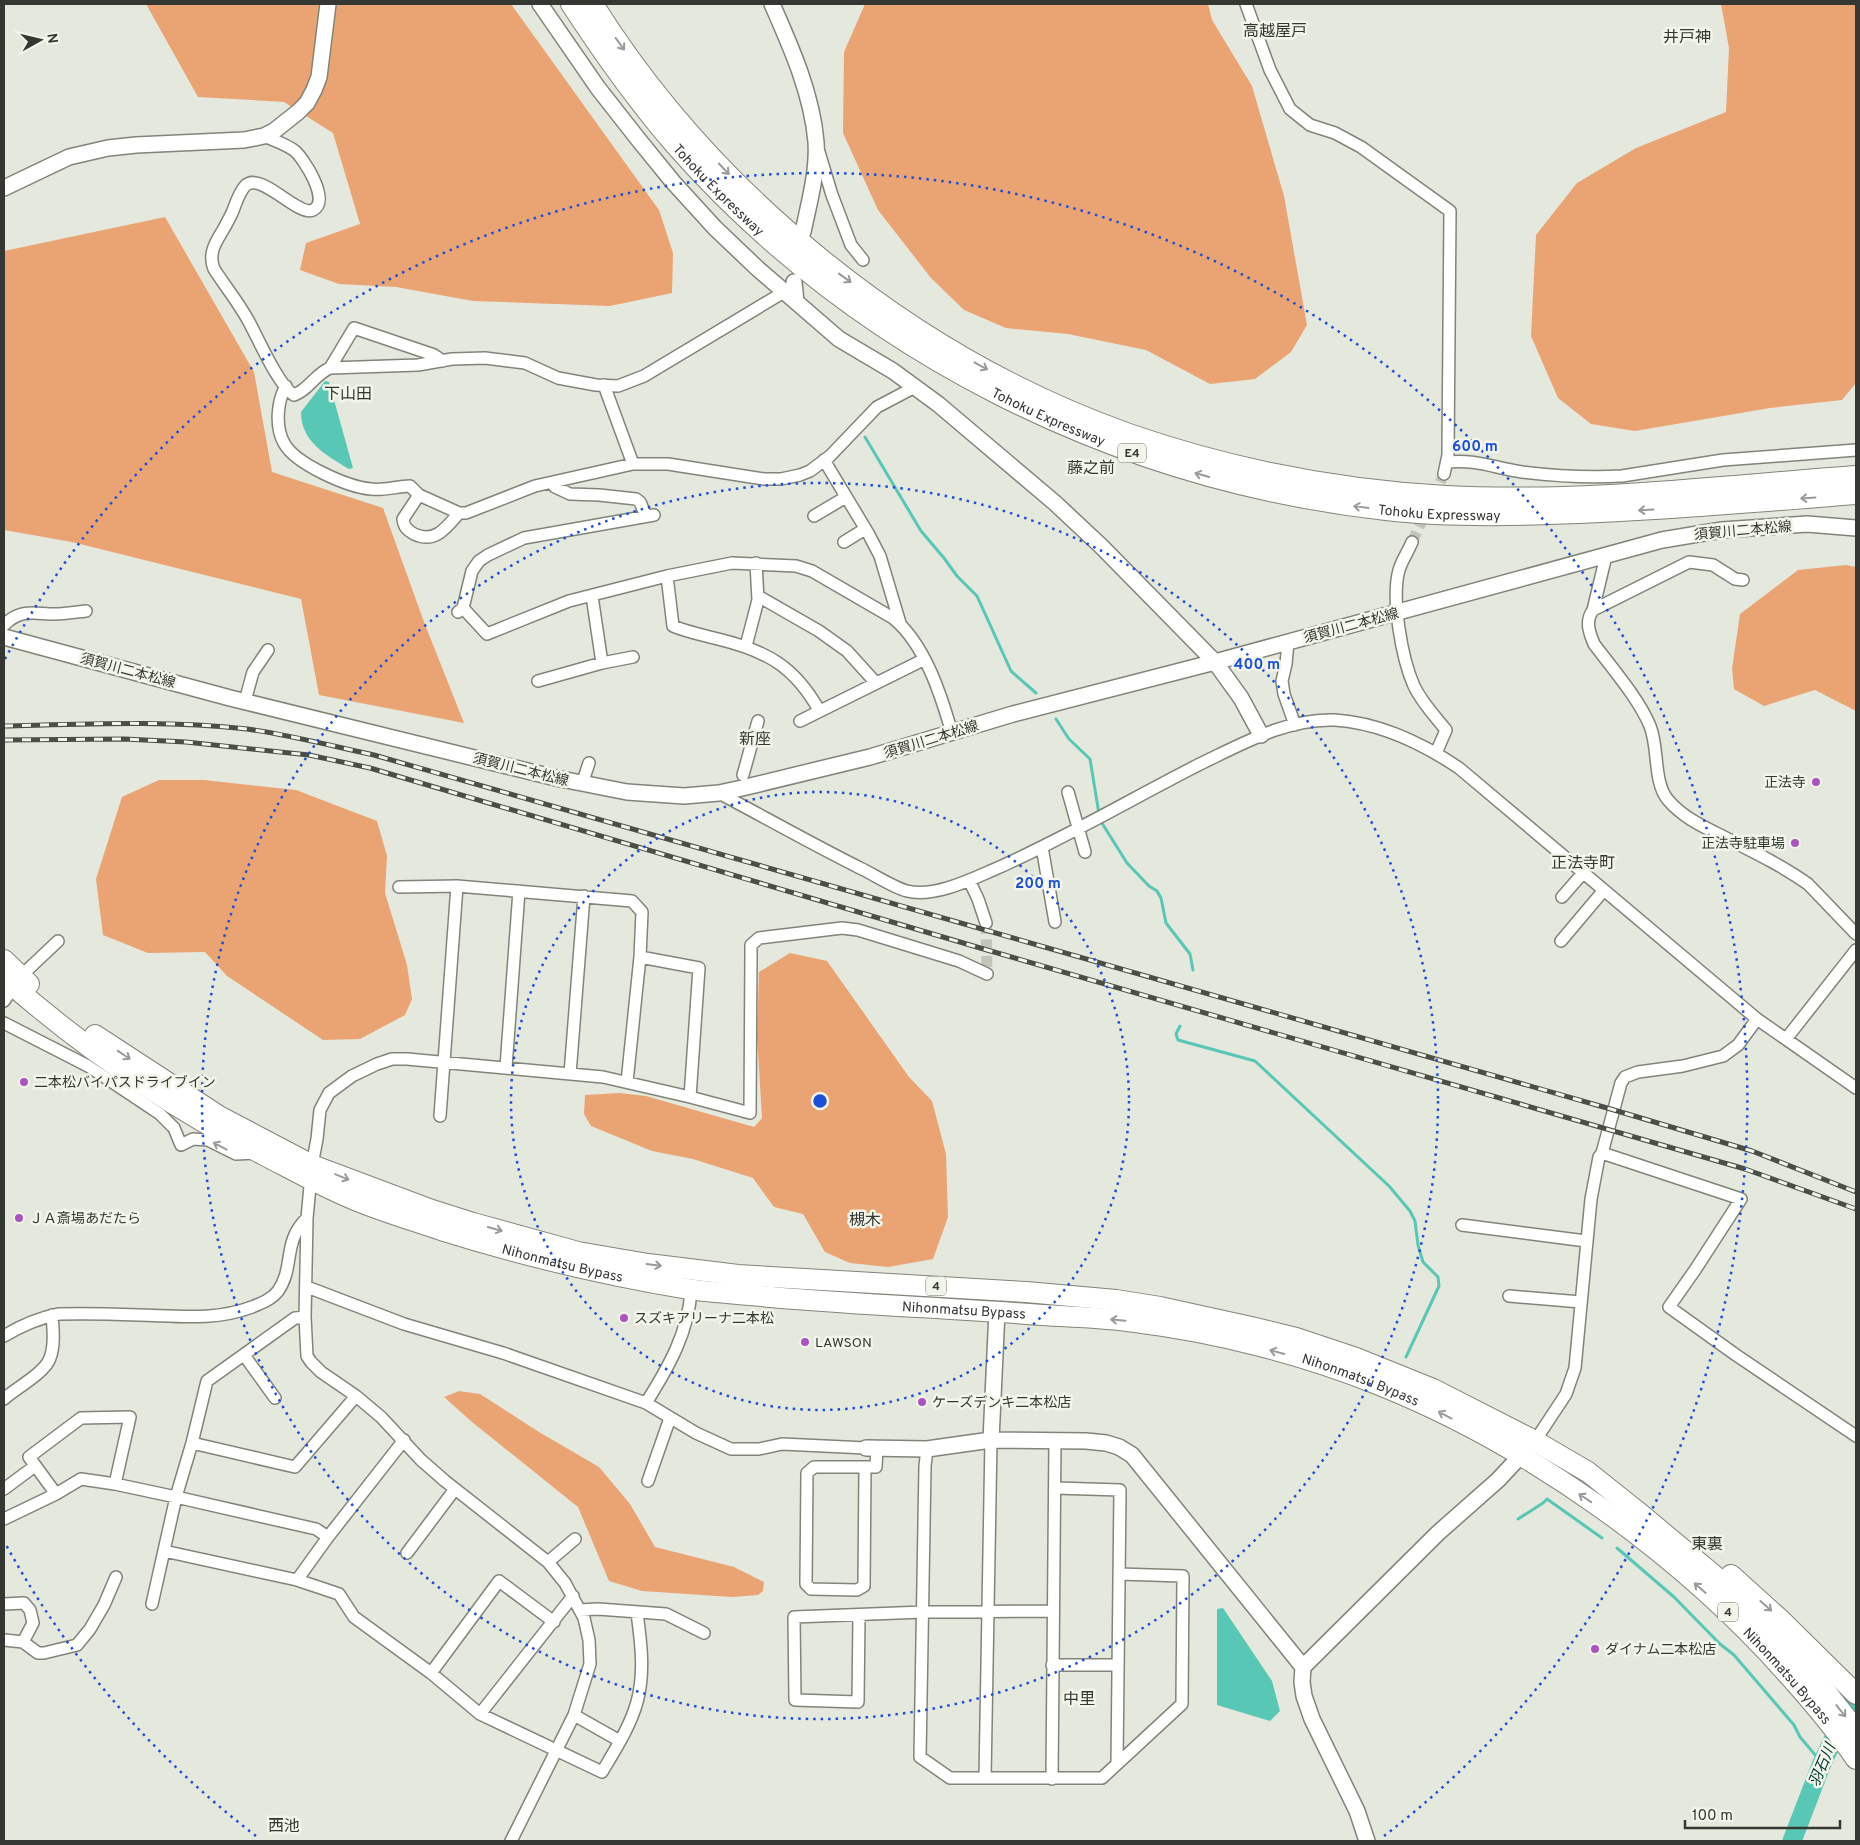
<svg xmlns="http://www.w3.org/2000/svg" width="1860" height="1845" font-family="Overpass,'Noto Sans JP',sans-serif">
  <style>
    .forest { fill: #eaa474 }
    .water { fill: #58c7b6 }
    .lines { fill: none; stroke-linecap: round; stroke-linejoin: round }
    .stream { stroke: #58c7b6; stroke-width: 3 }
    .river { stroke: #58c7b6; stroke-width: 19 }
    .street-tunnel { stroke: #c2c5ba; stroke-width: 11; stroke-dasharray: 11 5.5; stroke-linecap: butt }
    .street-casing { stroke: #818479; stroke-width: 14 }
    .secondary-casing { stroke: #818479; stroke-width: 18 }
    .highway-casing { stroke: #818479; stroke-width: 22 }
    .street { stroke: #fff; stroke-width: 11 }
    .secondary { stroke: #fff; stroke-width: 15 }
    .highway { stroke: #fff; stroke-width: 20 }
    .rail-casing { stroke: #4b4d47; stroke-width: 5 }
    .rail { stroke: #f2f5e9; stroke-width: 3; stroke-dasharray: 9; stroke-linecap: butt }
    .oneway { stroke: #9a9b98 }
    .ring { fill: none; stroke: #1d4ed8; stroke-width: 2.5; stroke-dasharray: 2.5 5 }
    .poi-dot { fill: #ab53bf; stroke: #f2f5e9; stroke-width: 2 }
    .labels { text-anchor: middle; stroke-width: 5; stroke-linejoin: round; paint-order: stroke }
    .shield { fill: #f2f5e9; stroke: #6e7069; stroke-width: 1 }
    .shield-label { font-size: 12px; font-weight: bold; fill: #353732 }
    .street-label { font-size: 14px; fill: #353732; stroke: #f2f5e9 }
    .poi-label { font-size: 14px; fill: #353732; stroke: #f2f5e9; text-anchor: start }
    .water-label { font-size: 15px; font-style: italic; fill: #003630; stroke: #f2f5e9 }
    .quarter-label { font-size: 16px; fill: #353732; stroke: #f2f5e9 }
    .centre { fill: #1d4ed8; stroke: #f2f5e9; stroke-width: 2.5 }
    .ring-label { font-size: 15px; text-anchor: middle; font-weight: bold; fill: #1d4ed8; stroke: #f2f5e9; stroke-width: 5; stroke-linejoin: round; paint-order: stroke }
  </style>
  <rect width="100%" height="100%" fill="#e5e8dc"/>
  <!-- forest -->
  <path class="forest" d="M146,4H511L659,210L673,253L672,293L610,306L473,301L396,287L339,284L300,270L306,243L360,224L333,133L284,102L198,97Z
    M865,4H1208L1212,20L1252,86L1284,196L1307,325L1291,352L1255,379L1210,384L1146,350L1068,334L1006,328L964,310L931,278L878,210L843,133L844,52Z
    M1721,4H1856V383L1842,400L1770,408L1635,431L1591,424L1558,398L1531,336L1536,235L1577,183L1636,148L1726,112L1729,48Z
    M165,217L254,372L272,472L383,508L424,622L464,723L319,695L301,599L72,542L4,530V251Z
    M1846,565L1856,567V711L1815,690L1764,706L1734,689L1732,669L1740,614L1798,570Z
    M159,780H204L296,790L377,821L387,856L385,893L407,965L412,999L405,1015L360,1039L323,1040L227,976L205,952L148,953L103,935L96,879L122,797Z
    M790,953L827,961L909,1077L932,1101L946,1154L948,1217L933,1259L888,1267L850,1263L825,1252L803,1214L774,1207L753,1178L693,1159L652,1151L591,1126L584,1114L585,1095L619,1093L646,1096L754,1127L762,1118L757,1036L759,972Z
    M459,1391L480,1394L539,1432L599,1467L630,1504L655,1547L734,1567L764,1582L763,1591L758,1595L732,1597L642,1591L609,1581L578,1507L472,1422L444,1397Z"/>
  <!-- water -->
  <path class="water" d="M325,381L329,382L353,468L349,469C326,455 301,442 301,412Z
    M1223,1608L1272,1681L1280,1711L1270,1721L1217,1705V1609Z"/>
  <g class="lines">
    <!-- stream -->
    <path class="stream" d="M865,437L921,531L944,558L957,576L977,596L1011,671L1036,693
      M1056,719L1069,739L1090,759L1100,820L1127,863L1149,886L1157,891L1161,898L1166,923L1190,954L1193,970
      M1180,1026L1176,1034L1178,1040L1255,1061L1389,1186L1410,1211L1415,1221L1418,1245L1423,1262L1438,1277L1439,1286L1406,1357
      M1518,1519L1543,1503L1547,1499L1602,1538
      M1617,1548L1674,1597L1720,1644L1734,1655L1794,1725L1800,1737L1822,1763"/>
    <!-- river -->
    <path class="river" d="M1792,1841L1822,1763L1856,1692"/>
    <!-- street-tunnel -->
    <path class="street-tunnel" d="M1412,542L1444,474
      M986,923L987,968"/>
    <!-- street casing -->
    <g class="street-casing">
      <path id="street" d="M1246,4L1270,70L1290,109L1310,125L1335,133L1361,147L1450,211L1448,455L1444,474
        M264,136C273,140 286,144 295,151C304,159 331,201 313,210C298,217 260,170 245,186C238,194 236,204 232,213C229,219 226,225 223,230C215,243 208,254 214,269C225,286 238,302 248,320C258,338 278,385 294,395C309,390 315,374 330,368L418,365L452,359L485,358L525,363L558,378L596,385L618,386L644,376L784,292
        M819,152L832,195L851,245L863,260
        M330,368L354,328L434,355L443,361
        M604,385L633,464
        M286,386C277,401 275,427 284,443C295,464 348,487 371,489C383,491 398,486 410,486L419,495L459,513H466L535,486L633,464H668L764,479H781L800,475L810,471L830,456L877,407L915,387
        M824,460L868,533L880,556L900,623
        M1447,462C1477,459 1494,468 1522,472C1555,476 1589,478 1622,476L1723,460L1856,450
        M552,483L555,487L570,494L599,495L636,499L640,502L646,516
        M419,495L403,519C404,527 407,530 414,534C435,544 446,528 459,513
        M814,516L846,497
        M844,542L865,529
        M1412,542C1408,552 1402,560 1399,570C1391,599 1402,659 1414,686C1422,703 1435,716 1446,730L1436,753
        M1606,556L1593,610C1585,621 1589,632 1594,644C1612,668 1639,699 1650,726C1659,748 1653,782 1668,800C1685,820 1709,829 1732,841C1758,854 1784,867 1808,884L1856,934
        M667,576L673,626C687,632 703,635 718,639C767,651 794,666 819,710
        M592,596L602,663
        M758,596L819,631L847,651L876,683
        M463,608L487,634L569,601L667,576L732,563L796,566L812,571L893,618C925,644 941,695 952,733
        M1593,610L1689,562L1713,565L1735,579L1743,580
        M458,612L463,608L472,571L479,561L488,555L524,538L654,515
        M4,625C21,608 34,614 55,614C65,614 76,612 86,611
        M1288,642L1286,664L1282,681L1284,694L1295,725
        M746,646L758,600L756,563
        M538,681L602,663L633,657
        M245,701L253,672L268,650
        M800,721L923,660
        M743,775L758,721
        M582,784L589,763
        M1068,792L1085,852
        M719,793C766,818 812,844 860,868C873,874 894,888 907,891C933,898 970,880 993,870C1064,839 1131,799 1200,764C1242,744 1287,718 1335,720C1380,723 1422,743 1459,768L1757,1019L1856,1088
        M1042,847L1055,922
        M969,880L978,899L986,923
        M399,887L457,886
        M1562,897L1583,873
        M1561,941L1604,890
        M640,957L699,968L690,1097
        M4,1001L21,976L58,941
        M4,1023L88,1066L160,1114L174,1128L181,1145L193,1139L208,1140L236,1154L256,1153
        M1786,1039L1856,950
        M506,1067L519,891
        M570,1074L584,896
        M440,1116L457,886L632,901L642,912L640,957L627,1082
        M1602,1153L1741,1199L1695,1270L1669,1307L1736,1355L1856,1436
        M1462,1225L1586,1241
        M307,1287L404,1324L503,1353L646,1403L696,1433L731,1449H759L782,1444L866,1448
        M1509,1296L1581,1302
        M4,1336C22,1325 38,1318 59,1314C86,1313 113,1314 139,1315C178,1316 215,1321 252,1307C262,1303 272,1299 278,1291C295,1267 282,1242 307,1218
        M244,1355L275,1398
        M4,1399C16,1388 45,1373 50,1358C55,1345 53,1328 52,1315
        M646,1403C668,1368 689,1332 691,1290
        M1535,1441L1566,1394L1575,1368L1591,1199L1599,1157L1602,1153L1621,1083L1625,1077L1638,1072L1683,1066L1723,1056L1738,1045L1757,1019
        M192,1443L295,1467L356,1396
        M927,1449L925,1466L920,1757L950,1778H1102L1182,1704L1183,1576L1119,1574
        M865,1467L864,1586L857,1590L811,1589L806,1584L807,1473L814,1467H876L877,1448
        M648,1481L670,1418
        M115,1484L130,1417L81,1418L29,1457L56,1494L81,1479L115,1484L176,1497L316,1529L328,1537
        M1055,1488L1120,1490L1117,1764
        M4,1489L35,1466
        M4,1519L56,1494
        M164,1551L297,1580L339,1594L354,1617L431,1673L480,1714L602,1772C615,1750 630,1727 637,1702C645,1673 641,1642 637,1613
        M407,1553L455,1489
        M548,1562L575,1539
        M297,1580L328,1537L404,1440
        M4,1604L24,1603L30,1610L33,1623L23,1642L4,1640
        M152,1604L176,1497L192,1443L207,1381L295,1318L305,1317
        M580,1610L598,1609L666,1614L704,1633
        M859,1615L858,1702L795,1700L794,1617L923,1612L1053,1611
        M23,1642L38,1653H44L77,1645L90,1629L104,1605L116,1577
        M1052,1665H1117
        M431,1673L499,1581L554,1622
        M480,1714L573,1596
        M574,1715L620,1741
        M985,1778L991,1440
        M1052,1779L1055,1440
        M511,1841L574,1715L590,1664L589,1640L584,1618L565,1583L548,1562L445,1481L421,1460L381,1417L356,1396L321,1372L311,1362L307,1356L305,1317L307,1218L312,1165L317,1139L320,1110L329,1093L352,1076L377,1064L392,1059H407L603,1077L690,1097L750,1113L751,953V945L759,938L842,928L858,930L959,961L987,974"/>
    </g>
    <!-- secondary casing -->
    <g class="secondary-casing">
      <path id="secondary" d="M540,4L598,88L638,139L673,182L715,228L757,268L839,339L893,371L938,404L1055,503L1102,547L1215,662L1241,698L1261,735
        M772,4C791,47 812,94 816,142C818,171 809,203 803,232
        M4,188L69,157L108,148L136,145L244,140L264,136L274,131L298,112L307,103L314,90L319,77L328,4
        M794,282L796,302
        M4,637L230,698L556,778L627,792L684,796L719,793L742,788L870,757L1013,714L1215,662L1662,540L1722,530L1807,524L1856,528
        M991,1440L997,1311
        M866,1448L927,1449L991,1440L1086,1441L1106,1443L1119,1447L1132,1455L1303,1667
        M1367,1841L1357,1811L1312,1719L1304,1696L1302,1682L1303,1667L1438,1533L1498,1480L1527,1449"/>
    </g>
    <!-- highway casing -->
    <g class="highway-casing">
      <g id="highway">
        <path id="s1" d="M571,4C603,53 637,101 676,146C857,351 1115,480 1386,510C1439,516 1494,516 1548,514C1651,511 1754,502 1856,494"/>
        <path d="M593,4C713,196 914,358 1129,434C1230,469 1339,490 1446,496C1583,503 1720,486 1856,476"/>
        <path d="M4,960L29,984"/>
        <path id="s2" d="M4,978C84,1049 167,1105 262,1154C293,1170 323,1187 355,1200C384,1212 415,1221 444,1231C524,1256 605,1275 688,1289C715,1293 743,1294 771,1297C861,1305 951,1308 1042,1315C1073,1317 1104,1317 1135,1322C1216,1332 1302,1354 1377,1384C1530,1445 1683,1555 1791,1678C1814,1704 1837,1731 1856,1759"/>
        <path d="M95,1035L219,1116L312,1165L432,1210L473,1223L578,1252L648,1264L738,1275L1026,1292L1116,1300L1160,1307L1251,1327L1296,1338L1356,1358L1433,1389L1535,1441L1588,1472L1637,1511L1716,1577L1826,1692L1856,1730"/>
        <path d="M1731,1575L1782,1621L1856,1694"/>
      </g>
    </g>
    <!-- street -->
    <use href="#street" class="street"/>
    <!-- secondary -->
    <use href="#secondary" class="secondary"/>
    <!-- highway -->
    <use href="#highway" class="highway"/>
    <!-- rail casing -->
    <g class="rail-casing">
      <path id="rail" d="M4,726C85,724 167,720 247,729C290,735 332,746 374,755L1614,1110L1752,1151L1856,1192
        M4,740L124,739L186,742L309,755L370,768L987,950L1745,1169L1856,1209"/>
    </g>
    <!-- rail -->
    <use href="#rail" class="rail"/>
  </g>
  <!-- one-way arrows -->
  <defs><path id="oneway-shaft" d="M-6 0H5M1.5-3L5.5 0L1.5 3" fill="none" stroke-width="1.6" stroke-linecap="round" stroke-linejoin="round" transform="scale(1.25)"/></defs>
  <g class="oneway">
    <use href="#oneway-shaft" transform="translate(620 44) rotate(54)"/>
    <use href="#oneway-shaft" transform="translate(724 169) rotate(47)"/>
    <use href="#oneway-shaft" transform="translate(845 278) rotate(36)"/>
    <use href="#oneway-shaft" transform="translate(981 366) rotate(29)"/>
    <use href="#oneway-shaft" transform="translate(1202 475) rotate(-164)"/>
    <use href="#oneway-shaft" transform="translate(1808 498) rotate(176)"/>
    <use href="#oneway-shaft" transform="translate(1361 507) rotate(-172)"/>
    <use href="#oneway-shaft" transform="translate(1646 510) rotate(177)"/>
    <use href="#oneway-shaft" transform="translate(124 1055) rotate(34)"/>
    <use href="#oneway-shaft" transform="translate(220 1146) rotate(-152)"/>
    <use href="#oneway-shaft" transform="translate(342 1177) rotate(22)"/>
    <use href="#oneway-shaft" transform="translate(495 1229) rotate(16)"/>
    <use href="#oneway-shaft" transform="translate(654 1265) rotate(7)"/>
    <use href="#oneway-shaft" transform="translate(1118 1320) rotate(-175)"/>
    <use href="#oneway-shaft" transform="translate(1277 1352) rotate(-165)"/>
    <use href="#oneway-shaft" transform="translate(1445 1415) rotate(-152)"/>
    <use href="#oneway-shaft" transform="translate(1585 1498) rotate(-146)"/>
    <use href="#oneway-shaft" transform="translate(1700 1588) rotate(-139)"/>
    <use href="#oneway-shaft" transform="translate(1766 1606) rotate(42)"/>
    <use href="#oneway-shaft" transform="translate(1841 1711) rotate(51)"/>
  </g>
  <!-- distance rings -->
  <g class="ring">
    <circle cx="820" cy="1101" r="309"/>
    <circle cx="820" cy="1101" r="618"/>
    <path d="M256 1836A927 927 0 0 1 5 1543M5 659A927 927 0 1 1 1384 1836"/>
  </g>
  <!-- markers -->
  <g class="poi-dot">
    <circle cx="1816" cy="782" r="5"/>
    <circle cx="1795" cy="843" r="5"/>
    <circle cx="24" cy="1082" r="5"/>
    <circle cx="19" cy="1218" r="5"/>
    <circle cx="624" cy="1318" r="5"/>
    <circle cx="805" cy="1342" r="5"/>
    <circle cx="922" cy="1402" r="5"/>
    <circle cx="1595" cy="1649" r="5"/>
  </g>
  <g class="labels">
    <!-- shield labels -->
    <g class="shield">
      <rect x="1118" y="443.5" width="28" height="19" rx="4"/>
      <rect x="926" y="1276.5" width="20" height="19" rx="4"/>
      <rect x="1718" y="1602.5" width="20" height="19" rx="4"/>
    </g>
    <g class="shield-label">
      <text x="1132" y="457">E4</text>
      <text x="936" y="1290">4</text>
      <text x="1728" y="1616">4</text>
    </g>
    <!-- street labels -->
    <g class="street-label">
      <text dy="5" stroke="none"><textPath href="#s1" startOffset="238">Tohoku Expressway</textPath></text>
      <text dy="5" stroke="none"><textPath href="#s1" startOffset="641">Tohoku Expressway</textPath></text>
      <text dy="5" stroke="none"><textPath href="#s1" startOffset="1046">Tohoku Expressway</textPath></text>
      <text transform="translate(1743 530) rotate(-5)" y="5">須賀川二本松線</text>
      <text transform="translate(1351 625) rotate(-15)" y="5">須賀川二本松線</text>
      <text transform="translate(128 670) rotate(15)" y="5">須賀川二本松線</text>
      <text transform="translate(931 739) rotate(-17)" y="5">須賀川二本松線</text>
      <text transform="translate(521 769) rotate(14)" y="5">須賀川二本松線</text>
      <text dy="5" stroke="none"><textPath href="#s2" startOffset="634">Nihonmatsu Bypass</textPath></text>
      <text dy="5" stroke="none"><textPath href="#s2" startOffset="1039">Nihonmatsu Bypass</textPath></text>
      <text dy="5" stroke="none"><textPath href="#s2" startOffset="1444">Nihonmatsu Bypass</textPath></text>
      <text dy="5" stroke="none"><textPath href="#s2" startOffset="1969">Nihonmatsu Bypass</textPath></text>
    </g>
    <!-- poi labels -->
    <g class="poi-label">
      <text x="1806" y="787" text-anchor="end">正法寺</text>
      <text x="1785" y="848" text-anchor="end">正法寺駐車場</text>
      <text x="34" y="1087">二本松バイパスドライブイン</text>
      <text x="29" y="1223">ＪＡ斎場あだたら</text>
      <text x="634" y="1323">スズキアリーナ二本松</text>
      <text x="815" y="1347">LAWSON</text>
      <text x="932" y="1407">ケーズデンキ二本松店</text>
      <text x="1605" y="1654">ダイナム二本松店</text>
    </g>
    <!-- water labels -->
    <g class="water-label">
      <text transform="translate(1822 1765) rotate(-67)" y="5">羽石川</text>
    </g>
    <!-- quarter labels -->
    <g class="quarter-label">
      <text x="1275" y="36">高越屋戸</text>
      <text x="1687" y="42">井戸神</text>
      <text x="348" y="399">下山田</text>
      <text x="1091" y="473">藤之前</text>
      <text x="755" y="744">新座</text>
      <text x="1583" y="868">正法寺町</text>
      <text x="865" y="1225">槻木</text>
      <text x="1707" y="1549">東裏</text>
      <text x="1079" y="1704">中里</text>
      <text x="284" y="1831">西池</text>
    </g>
  </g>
  <circle cx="820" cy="1101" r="8" class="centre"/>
  <g class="ring-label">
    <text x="1475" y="451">600 m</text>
    <text x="1257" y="669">400 m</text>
    <text x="1038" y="888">200 m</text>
  </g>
  <!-- border -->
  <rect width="1860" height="1845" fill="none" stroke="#353732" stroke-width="10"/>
  <!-- north arrow -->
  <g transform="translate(40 40) rotate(82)" stroke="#f2f5e9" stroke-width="4" paint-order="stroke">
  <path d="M0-4L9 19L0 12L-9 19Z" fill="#353732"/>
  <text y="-8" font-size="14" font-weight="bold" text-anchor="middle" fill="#353732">N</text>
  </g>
  <!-- scale -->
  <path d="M1685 1820v8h155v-8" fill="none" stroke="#353732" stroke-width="2.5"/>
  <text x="1692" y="1820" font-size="15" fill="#353732" stroke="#f2f5e9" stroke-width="4" paint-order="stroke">100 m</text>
</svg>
